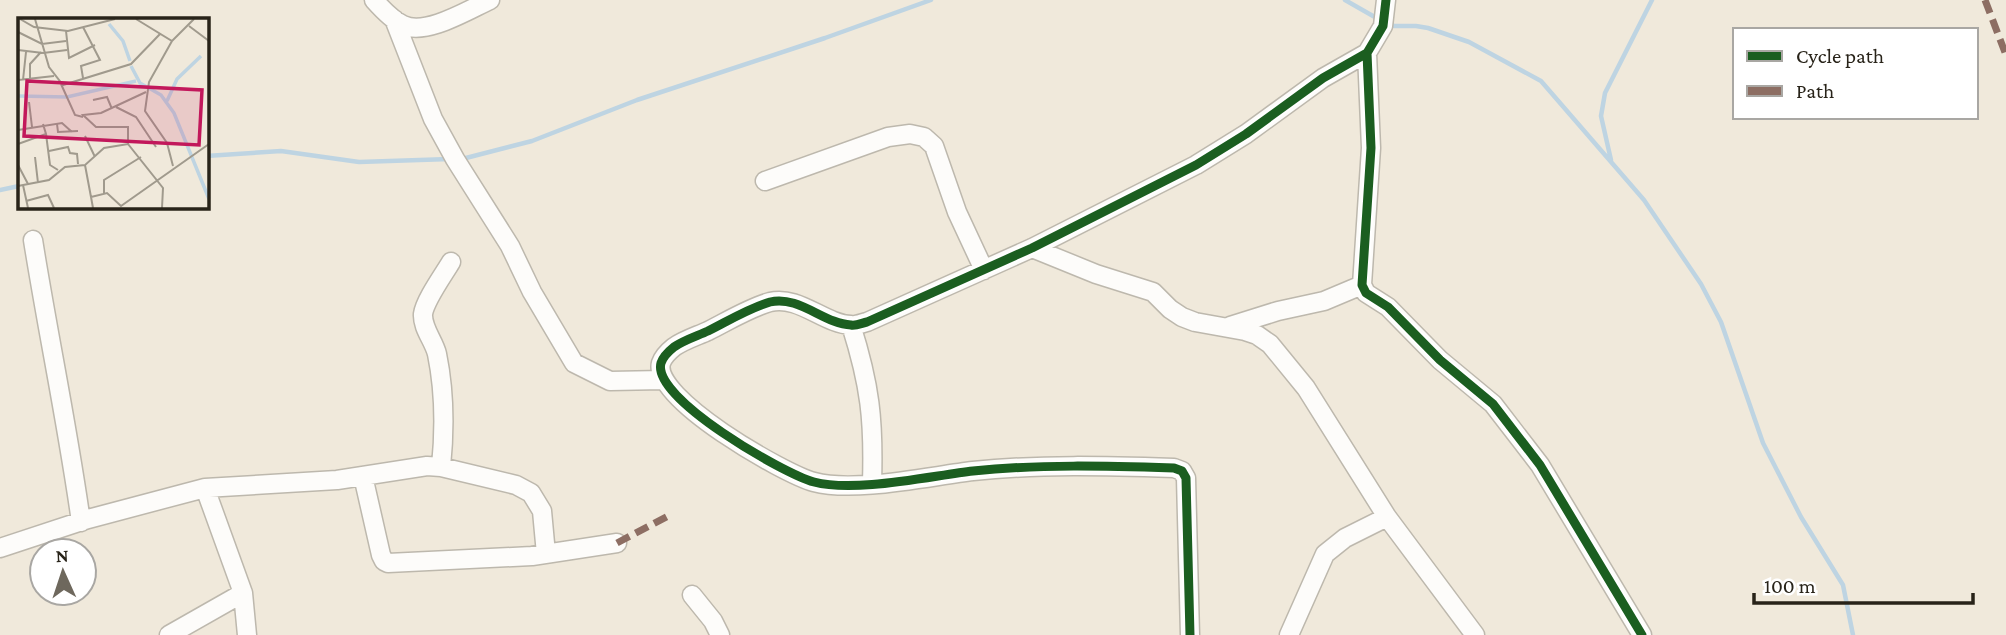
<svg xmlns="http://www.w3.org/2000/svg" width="2006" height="635" font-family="'Crimson Pro',serif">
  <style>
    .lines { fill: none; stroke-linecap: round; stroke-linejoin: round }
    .stream { stroke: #bed4e2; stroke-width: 4.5 }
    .street-casing { stroke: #bdb8ad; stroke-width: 21 }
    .street { stroke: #fdfcfa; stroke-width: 18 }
    .quiet { stroke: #8d6e63; stroke-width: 7; stroke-dasharray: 14 7; stroke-linecap: butt }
    .cycleway-casing { stroke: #fff; stroke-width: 13 }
    .cycleway { stroke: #1b5e20; stroke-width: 9 }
    .inset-river { fill: none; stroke: #bed4e2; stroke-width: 3.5 }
    .inset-road { fill: none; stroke: #a09a8d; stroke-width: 2 }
    .view { fill: #c2185b; fill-opacity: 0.15; stroke: #c2185b; stroke-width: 3.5 }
    .inset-edge { fill: none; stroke: #282319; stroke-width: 3.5 }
  </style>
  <rect width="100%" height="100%" fill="#f0e9db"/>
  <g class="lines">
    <!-- stream -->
    <path class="stream" d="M1345,0L1380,20
      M1388,22L1394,26H1416L1428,28L1469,42L1541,81L1644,200L1701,284L1721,322L1763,443L1801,517L1843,585L1853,635
      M206,156L281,151L359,162L450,159
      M462,159L532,141L637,100L825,38L931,0
      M1611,160L1601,116L1605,93L1652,0
      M0,190L19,186"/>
    <!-- street casing -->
    <g class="street-casing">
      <path id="street" d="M374,0C382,9 392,20 403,25C426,36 468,10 490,0
        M394,19L433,119L455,159L510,246L532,292L574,363L610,381L663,380
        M1367,53L1371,148L1362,285L1366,293L1388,307L1440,360L1493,404L1540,465L1642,635
        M765,181L888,137L910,134L924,137L934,146L957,212L984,270
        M33,240C48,334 68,428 81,522
        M1032,248L1096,274L1153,292L1170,309L1182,317L1195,322L1245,331L1257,335L1270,344L1306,388L1387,517L1475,635
        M851,325C870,385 874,420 872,483
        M1230,326L1278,311L1324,301L1362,285
        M441,467C445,428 445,393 437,354C434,341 422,328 423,314C425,300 444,274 451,262
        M363,476L381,555L384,561L388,563L532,556L617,543
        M0,548L88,519L205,488L337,480L427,466L441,467L516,485L531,493L542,511L546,554
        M243,593L247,635
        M692,595L713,621L720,635
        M169,635L243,593L205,488
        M1190,635L1186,478L1182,471L1174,468C1107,466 1040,464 973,471C930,476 855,493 814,482C784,474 651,398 661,363C663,357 669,351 674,347C684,340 697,336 708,331C728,321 749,308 770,302C799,295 824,324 851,325C856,326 862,323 867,322L1032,248L1196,165L1246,134L1323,78L1367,53L1383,26L1386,0
        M1289,635L1325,554L1345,538L1387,517"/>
    </g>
    <!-- street -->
    <use href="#street" class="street"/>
    <!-- quiet -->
    <path class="quiet" d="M1985,0L2006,55
      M617,543L670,515"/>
    <!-- cycleway casing -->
    <g class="cycleway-casing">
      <path id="cycleway" d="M1367,53L1371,148L1362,285L1366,293L1388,307L1440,360L1493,404L1540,465L1642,635
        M1190,635L1186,478L1182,471L1174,468C1107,466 1040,464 973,471C930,476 855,493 814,482C784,474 651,398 661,363C663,357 669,351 674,347C684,340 697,336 708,331C728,321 749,308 770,302C799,295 824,324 851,325C856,326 862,323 867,322L1032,248L1196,165L1246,134L1323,78L1367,53L1383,26L1386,0"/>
    </g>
    <!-- cycleway -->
    <use href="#cycleway" class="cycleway"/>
  </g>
  <!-- overview -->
  <g transform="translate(18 18)">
    <rect width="191" height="191" fill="#f0e9db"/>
    <path class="inset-river" d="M91,6L105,23L112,43M113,48L122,65L143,77L156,95L191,181M0,78L49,79L118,63M149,83L159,61L183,38"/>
    <path class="inset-road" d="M2,1L16,9L50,13L97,1M17,1L31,49L45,67L113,46L142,16M118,1L154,23L176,1M171,8L191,23M65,9L82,42L63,48L65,60M48,13L51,40L77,27M0,14L24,26L48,23M154,23L131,64L127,93L149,125L155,148M0,32L25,35M25,35L49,32M12,60V46L23,34M0,62L36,58M5,62L8,34M43,66L57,97L65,99M75,82L89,79L94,91M11,84L14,109M98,89L118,99L138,129M39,106L40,114L60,113M0,112L44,105L54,114M28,116L32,147L40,152M67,118L77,139M0,126L28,116L25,106M110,126V109H78L65,97L83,95L128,74M31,133L50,129L52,135L59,136L60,146M17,139L20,165M0,147L10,166M5,167L10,190M0,168L31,162L47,149L67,147M86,176V162L123,139M73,179L67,147L86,130L110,126L145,170L144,190M8,183L30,177L36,190M75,190L73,179L89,175L103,188L191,126"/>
    <path class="view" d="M9,63L184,72L181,127L6,118Z"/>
    <rect width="191" height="191" class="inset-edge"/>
  </g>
  <!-- legend -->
  <rect x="1733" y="28" width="245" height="91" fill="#ffffff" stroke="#a9a7a3" stroke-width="2"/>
  <rect x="1747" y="51" width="35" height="10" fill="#1b5e20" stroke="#a9a7a3" stroke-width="2"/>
  <text x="1796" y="63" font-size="21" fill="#282319">Cycle path</text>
  <rect x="1747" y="86" width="35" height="10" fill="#8d6e63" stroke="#a9a7a3" stroke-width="2"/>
  <text x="1796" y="98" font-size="21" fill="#282319">Path</text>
  <!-- north arrow -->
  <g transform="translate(63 572) rotate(357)"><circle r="33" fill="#ffffff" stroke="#a9a7a3" stroke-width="2"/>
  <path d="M0-5L12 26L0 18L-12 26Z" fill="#6e685d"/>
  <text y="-10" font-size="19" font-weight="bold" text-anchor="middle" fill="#282319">N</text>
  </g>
  <!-- scale -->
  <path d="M1754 593v10h219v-10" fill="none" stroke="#282319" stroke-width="3.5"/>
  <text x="1764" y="593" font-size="21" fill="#282319" stroke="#ffffff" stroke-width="5" paint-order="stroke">100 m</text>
</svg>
